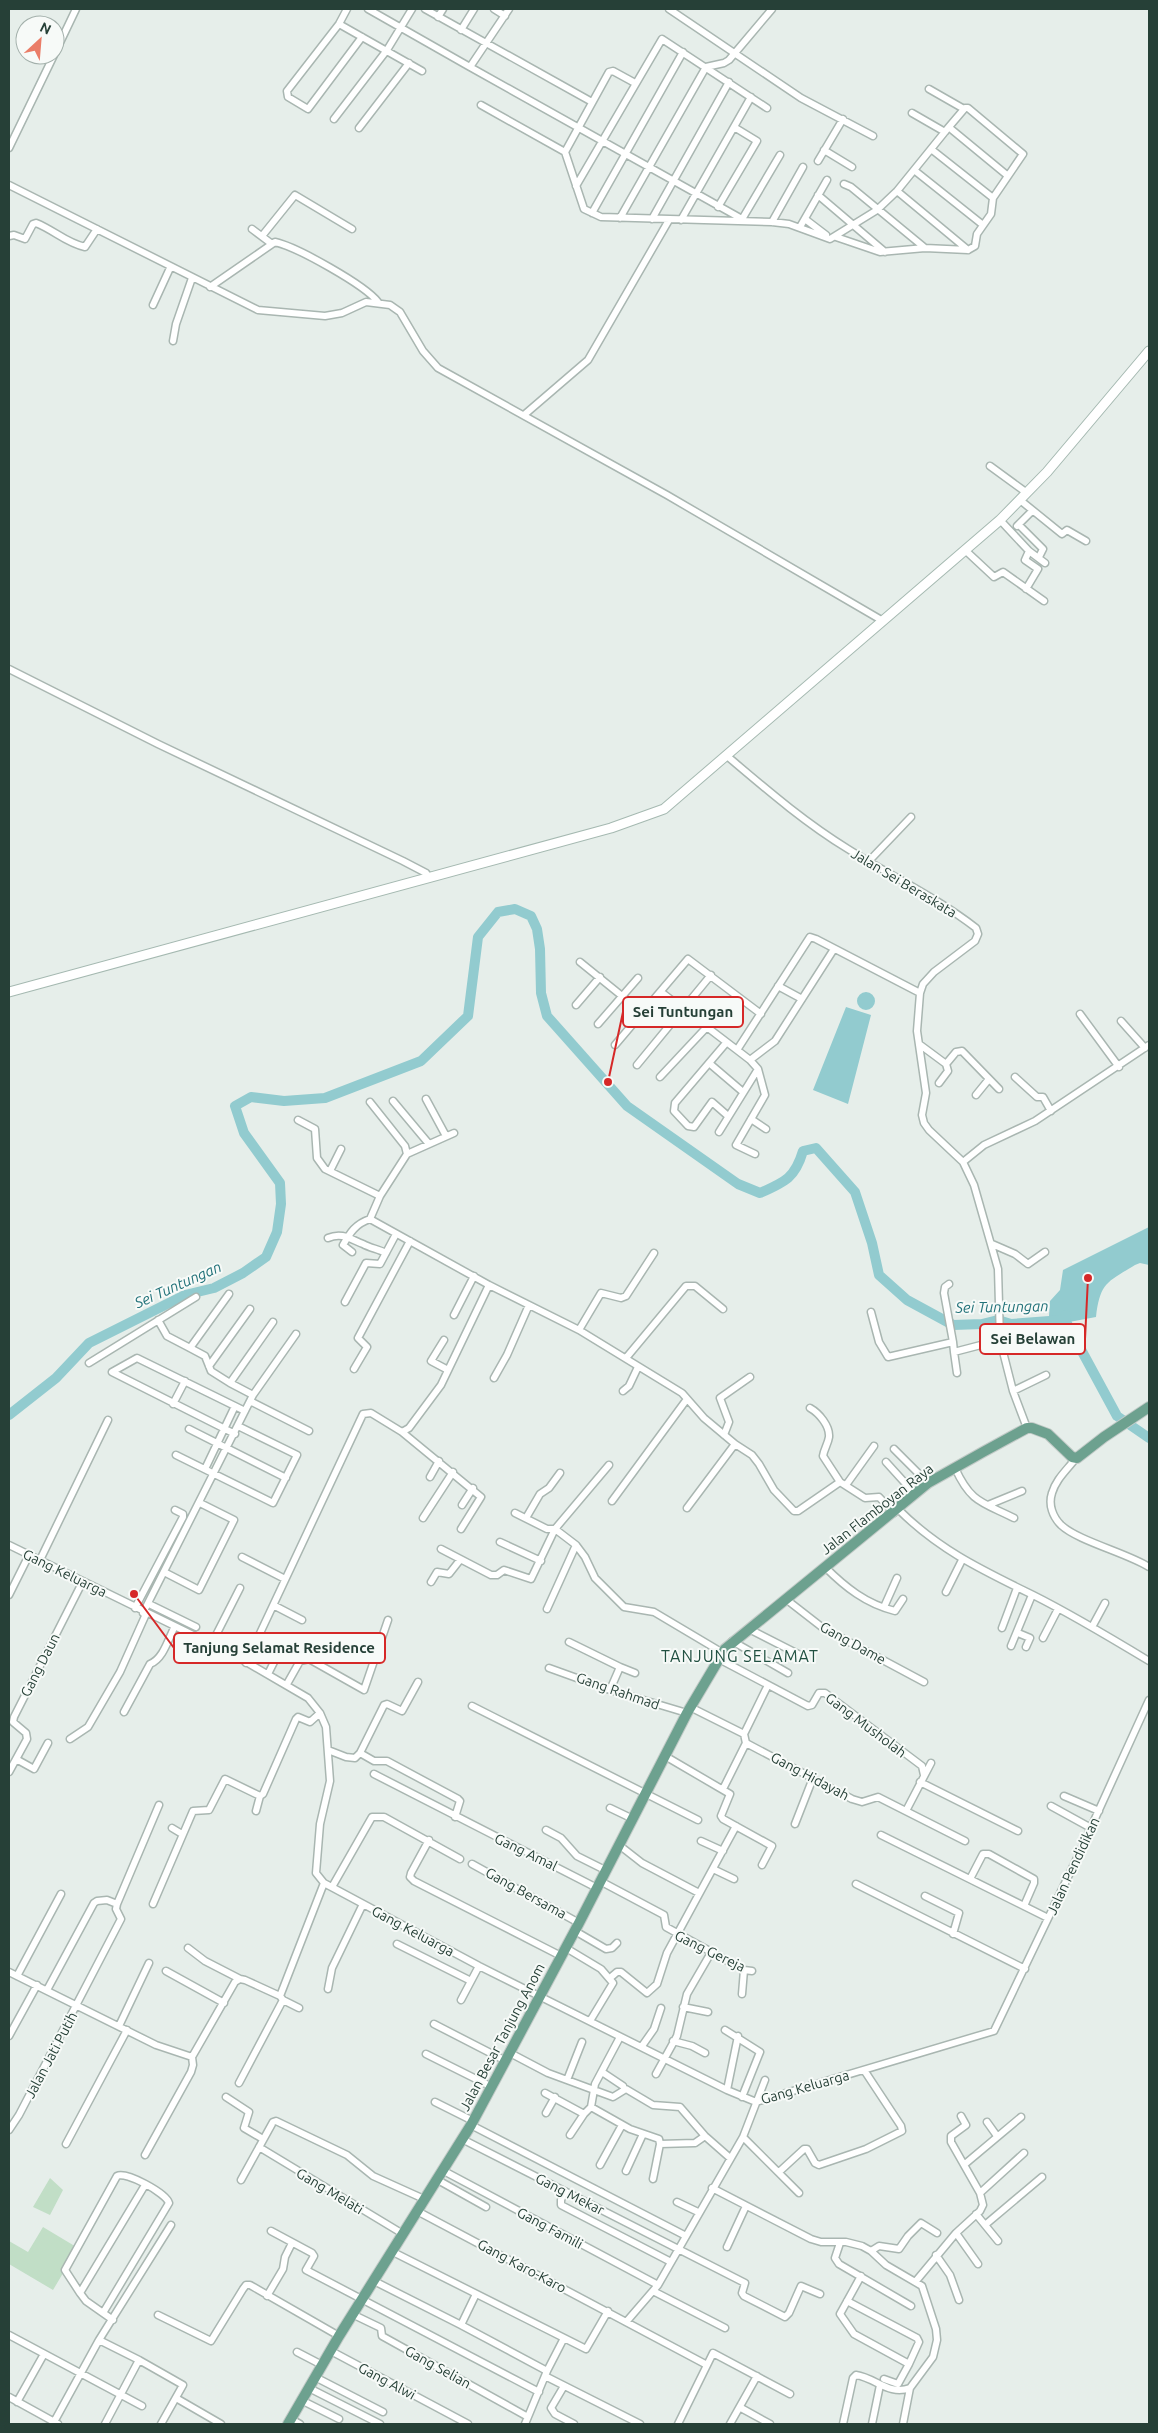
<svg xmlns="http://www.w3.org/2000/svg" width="1158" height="2433" font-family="Ubuntu,sans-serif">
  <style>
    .green { fill: #c1dec6 }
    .water { fill: #92cbcf }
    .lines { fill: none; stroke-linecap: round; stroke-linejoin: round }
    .river { stroke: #92cbcf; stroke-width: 10 }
    .street-casing { stroke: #a9b6b1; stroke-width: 9 }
    .secondary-casing { stroke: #a5b9b1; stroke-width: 11 }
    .primary-casing { stroke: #c2cac7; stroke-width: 12 }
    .street { stroke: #fff; stroke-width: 6 }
    .secondary { stroke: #fff; stroke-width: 9 }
    .primary { stroke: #6da18f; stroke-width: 10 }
    .labels { text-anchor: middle; stroke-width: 4; stroke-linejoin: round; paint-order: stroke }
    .street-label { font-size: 14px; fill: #264037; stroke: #f7faf8 }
    .water-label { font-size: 15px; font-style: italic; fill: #227279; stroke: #f7faf8 }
    .quarter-label { font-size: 16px; letter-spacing: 1px; fill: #225142; stroke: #f7faf8 }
    .leader { fill: none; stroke: #d62828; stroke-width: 2 }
    .callout-dot { fill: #d62828; stroke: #f7faf8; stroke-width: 2 }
    .callout { fill: #f7faf8; stroke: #d62828; stroke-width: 2 }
    .callout-label { font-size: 15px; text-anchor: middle; font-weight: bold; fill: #264037 }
  </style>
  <rect width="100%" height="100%" fill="#e6eeea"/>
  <!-- green -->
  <path class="green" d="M50,2178L63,2190L50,2215L33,2207Z
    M43,2227L78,2248L53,2290L9,2264V2241L28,2252Z"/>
  <!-- water -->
  <path class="water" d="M857 1001a9 9 0 1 1 18 0a9 9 0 1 1-18 0Z
    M846,1007L871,1015L848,1104L813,1090Z
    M1149,1227V1265L1140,1263L1135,1265C1107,1282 1100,1283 1096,1317L1053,1325L1049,1316L1050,1301L1060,1290L1063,1270Z"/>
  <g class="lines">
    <!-- river -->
    <path class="river" d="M1066,1315L1065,1320L1117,1416L1149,1438
      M9,1415L56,1378L89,1343L185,1295L214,1288L243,1273L266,1257L277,1232L281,1204L280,1183L244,1133L235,1106L251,1097L284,1101L325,1098L421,1061L468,1016L478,937L498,912L515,909L531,916L537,929L540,949L541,993L547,1016L627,1106L738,1184L760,1193C785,1182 795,1178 803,1151L816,1148L855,1192L872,1243L879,1275L907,1300L953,1325L982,1324L998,1320L1011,1324L1063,1320"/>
    <!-- street casing -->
    <g class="street-casing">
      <path id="street" d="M347,9L339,24L287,91L288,97L308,109L362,37
        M368,9L470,67
        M425,9L592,102
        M494,9L505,16
        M509,9L470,67L742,219
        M669,9L801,98L873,136
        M438,17L443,9
        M339,24L422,71
        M461,30L474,9
        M55,53L76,9
        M635,83L613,71L609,72L565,152L584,209L601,217L772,222L789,224L830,239L877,210L897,191L931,149L993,198L991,214L977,234L975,246L968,250L925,248L880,252L836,237
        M929,89L964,109
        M481,105L565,152
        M912,113L945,132
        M334,119L387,50L412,9
        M359,128L409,63
        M948,128L965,108H968L1023,154L1008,176
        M9,148L54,55
        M931,149L948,128L951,129L1008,176L993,198
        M824,150L852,167
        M818,161L843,119
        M914,170L983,225
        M844,184L851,187L925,248
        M9,185L258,310L325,316L342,313L366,302L390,305L400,312L423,351L438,368L667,495L883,621
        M576,186L662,39L767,108
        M897,191L968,250
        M818,195L885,252
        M718,207L757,141L734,127
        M592,213L683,52
        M620,218L706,67L724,63L729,60L772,9
        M652,219L729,82
        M805,219L826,235
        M681,220L751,97
        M741,221L780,155
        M772,222L803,167
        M800,227L827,180
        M252,229L272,244
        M9,236L14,235L25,239L33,224L36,223C54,230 66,243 85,247L97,229
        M262,236L295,195L352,229
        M210,287L275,242C297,247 365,285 378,302
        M153,305L170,268
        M173,341L176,324L192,278
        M524,415L588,360L669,220
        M990,466L1027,493
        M1020,500L1062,534L1067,530L1086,541
        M1000,520L1029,551L1045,563
        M1019,525L1043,549L1039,557
        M1017,526L1032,511
        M965,550L994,577L1003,572L1044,601
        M1026,589L1038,569L1025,560L1029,551
        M9,669L158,744L403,861L426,873L429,877
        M727,756C766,789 804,822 848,849C891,876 936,897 976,928L978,934L975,941L934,972L923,984L920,993L917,1031L926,1093L922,1115L924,1123L929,1130L963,1162L974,1185L998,1269L1000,1340L1013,1391L1027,1428
        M869,861L911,817
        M834,949L775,1041L750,1060L737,1050L810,937L816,939L920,993
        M580,962L643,1013
        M778,986L802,999
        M661,992L737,1050
        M576,1005L600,977
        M1080,1014L1119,1067
        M1121,1021L1145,1048
        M598,1024L638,978
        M726,1043L675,1103L674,1111L688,1126L694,1127L712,1102L728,1116
        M919,1044L946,1064L956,1052L962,1051L999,1089
        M615,1045L688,959L761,1014
        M709,1063L743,1092
        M637,1065L711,975
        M660,1077L736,996
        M1015,1077L1037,1097H1043L1051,1111
        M939,1083L948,1071L946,1064
        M976,1095L989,1079
        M426,1099L446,1136
        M393,1101L429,1144
        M751,1119L766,1129
        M298,1120L315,1129L317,1158L325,1169L380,1196
        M719,1132L758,1069L750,1060
        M407,1154L454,1133
        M755,1154L736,1145L765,1095L758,1069
        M963,1162L984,1145L1035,1121L1149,1045
        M330,1171L341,1149
        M370,1219L489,1285L579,1330L682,1393L704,1418L735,1444L752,1455L759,1464L774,1490L794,1511H798L840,1482L865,1498L879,1497L894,1513
        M370,1219L380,1196L407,1154L405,1146L370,1102
        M328,1238C342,1232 350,1239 363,1244C370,1248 378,1249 386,1253
        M992,1244L1015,1254L1028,1264L1045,1252
        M352,1252L343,1245C350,1233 355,1224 370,1219
        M949,1284L945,1287L944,1293L953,1342
        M229,1294L190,1348L205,1356L211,1371L230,1383
        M345,1302L366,1263L380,1264L396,1234
        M871,1312L879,1342L888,1357L953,1342L954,1352L1000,1340
        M454,1315L474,1276
        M158,1320L167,1336L190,1348
        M579,1330L601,1293L621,1298L626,1296L654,1253
        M444,1340L431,1361L448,1370
        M954,1352L957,1373
        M626,1358L686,1286H695L723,1309
        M89,1363L196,1297
        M209,1366L250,1309
        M354,1369L367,1347L358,1338L410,1241
        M494,1378L507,1355L529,1305
        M623,1391L629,1386L638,1367
        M1013,1391L1046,1375
        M253,1395L230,1383L273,1322
        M250,1401L309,1431
        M173,1404L185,1381
        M810,1408C819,1413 830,1426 829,1437C828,1444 824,1449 823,1456L840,1482
        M189,1429L286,1478
        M235,1434L112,1372L137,1358L245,1411
        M724,1435L729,1422L720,1398L750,1377
        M894,1449L928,1483
        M176,1455L273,1503L297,1455L238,1426
        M1076,1458C1067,1470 1056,1479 1052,1493C1048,1505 1053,1517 1061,1525C1078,1541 1127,1553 1149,1567
        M886,1462L915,1494
        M955,1468C971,1503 982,1502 1014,1518
        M205,1469L235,1406
        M430,1477L439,1461
        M846,1485L874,1446
        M612,1501L687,1399
        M462,1505L473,1488
        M988,1505L1022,1491
        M687,1508L735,1444
        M898,1509C939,1550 982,1570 1033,1595C1073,1615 1111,1638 1149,1661
        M515,1513L547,1529H555
        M423,1518L453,1472
        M526,1518L540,1494L549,1488L560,1473
        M461,1529L481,1497L402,1432L409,1428L441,1385L489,1285
        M555,1529L576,1545L585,1557L595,1578L624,1607L654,1612L723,1653
        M500,1542L541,1561
        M9,1545L236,1656L308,1698L320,1713L326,1727L330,1781L320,1824L316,1873L324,1883L479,1966L727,2090L756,2102L994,2031L1078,1856L1149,1700
        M441,1549L491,1575H497L504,1570L531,1579L555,1529L609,1465
        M242,1557L285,1579
        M40,1560L108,1420
        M825,1567C845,1587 866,1604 895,1611L903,1599
        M164,1572L199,1590L234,1520L200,1503
        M431,1582L437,1572L449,1574L460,1560
        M946,1592L962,1560
        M9,1595L29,1555
        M787,1600L823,1628L924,1682
        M149,1604L196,1627
        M275,1606L302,1620
        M884,1607L897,1578
        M135,1608L183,1517V1514L175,1510
        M547,1609L576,1545
        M143,1613L253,1395L296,1334
        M1092,1627L1105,1603
        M1002,1628L1017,1588
        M749,1629L802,1656
        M1018,1633L1030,1638L1026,1647
        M1043,1638L1058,1609
        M732,1641L788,1673
        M569,1642L620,1667
        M211,1645L240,1588
        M1011,1646L1032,1595
        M719,1659L808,1706L812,1705L819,1693H825L922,1766L924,1775
        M246,1663L363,1414L371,1413L402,1432
        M549,1668L610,1690L687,1713
        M268,1674L277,1656
        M287,1684L300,1661L309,1659L364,1690L388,1620
        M610,1690L620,1667L635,1673
        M472,1706L698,1820
        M690,1707L744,1734L746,1743L852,1799L862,1802L878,1797L965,1841
        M124,1712L150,1664C163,1659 168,1640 174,1628
        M744,1734L768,1685
        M70,1739L88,1727L120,1672L146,1614
        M328,1750L346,1757L355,1758L360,1753L384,1705L387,1704L402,1711L418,1682
        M360,1753L374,1761H387L458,1799L460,1801L455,1817
        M665,1756L730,1794L721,1816L723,1819L772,1846L762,1865
        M16,1759L34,1769L48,1743
        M9,1772L27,1739L26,1733L13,1722L14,1717L83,1581
        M374,1774L597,1888
        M920,1782L1018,1831
        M723,1789L746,1743
        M1064,1796L1099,1811
        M1051,1806L1091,1828
        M610,1808L633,1819
        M907,1809L931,1763
        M256,1811L260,1796
        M795,1824L813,1778
        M172,1828L182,1834
        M546,1830L561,1838L577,1856L605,1870
        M881,1835L1048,1918
        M429,1840L411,1873L410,1877L414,1881L561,1956
        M701,1841L723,1851
        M619,1845L642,1863L699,1893
        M472,1864L579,1923
        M713,1869L734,1879
        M970,1879L983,1854H989L1034,1879V1883L1024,1906
        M600,1881L664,1915L666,1927L744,1970L752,1971
        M856,1884L1025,1969
        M332,1887L372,1817H384L460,1859
        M925,1896L959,1913L953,1934
        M153,1904L193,1811L209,1810L225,1779L260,1796L263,1794L296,1719L298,1717L310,1722L320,1713
        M575,1931L606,1949L612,1948L617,1943
        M397,1944L471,1981
        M188,1948L205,1961L240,1979
        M566,1948L601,1969L613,1983L590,2021
        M166,1971L224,2003
        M9,1972L156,2045L192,2057
        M17,1976L61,1894
        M610,1978L617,1972H621L647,1993L657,1984L667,1953L736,1826
        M328,1989L332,1968L363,1904
        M47,1990L94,1903L97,1901L107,1900L117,1904
        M742,1994L744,1970
        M283,2000L299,2008
        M461,2000L479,1966
        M683,2007L708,2012
        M434,2024L506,2061
        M119,2026L149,1963
        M725,2030L760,2052L742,2097
        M9,2036L37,1985
        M620,2037L595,2084L591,2107L630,2129L659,2139L660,2144L695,2143L705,2136
        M673,2041L692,2046L705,2053
        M642,2046L654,2029L661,2008
        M510,2053L548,2073L613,2097L626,2089L653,2105L680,2107L705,2136L730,2158
        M426,2054L492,2087
        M602,2072L623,2086
        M656,2074L677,2036L687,1994L712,1951
        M567,2080L582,2042
        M239,2083L283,2000L280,1996L324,1883
        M727,2090L738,2036
        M545,2093L584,2114
        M226,2097L249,2112L244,2128L263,2139
        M435,2102L473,2121
        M546,2113L555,2097
        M987,2122L997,2136
        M471,2125L686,2236
        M9,2130L19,2115L121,1919L116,1909L117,1904L159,1805
        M570,2135L584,2114L591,2107
        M743,2137L799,2193
        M462,2139L745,2283L742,2293L744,2296L785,2317L789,2313L801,2286L820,2294
        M66,2144L127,2030
        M259,2147L403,2234
        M145,2155L191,2072L193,2065L192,2057L235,1982L240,1979L245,1980L280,1996
        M965,2164L1021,2117
        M600,2165L622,2125
        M442,2170L658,2285
        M626,2171L643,2134
        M779,2172L804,2149H807L815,2163L819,2165L866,2149L902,2131L901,2126L864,2070
        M436,2179L486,2207
        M653,2179L660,2144
        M241,2180L273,2122L276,2121L347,2155L373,2176L424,2199
        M712,2188L811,2239L821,2242H846L862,2246L871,2251L886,2265L922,2286L936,2329L937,2340L933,2357L910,2388L903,2424
        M565,2191L561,2200V2205L671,2262
        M980,2193L1024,2153
        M677,2202L698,2212
        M417,2211L707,2365
        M976,2214L998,2241
        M985,2225L1042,2177
        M271,2231L312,2253L314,2256L306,2270L539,2392
        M956,2233L978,2264
        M840,2243L835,2258L839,2264L911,2306
        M727,2247L746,2206
        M871,2251L879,2246L899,2249L908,2236L921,2223L937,2233
        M393,2252L586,2349L608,2311
        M936,2255L950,2275L959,2300
        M861,2276L840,2314L854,2334L909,2364L898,2384L884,2379
        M374,2281L461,2325
        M916,2281L956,2233L980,2211L983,2205L980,2193L951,2142V2136L966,2125L961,2116
        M653,2291L725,2328
        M80,2293L65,2270L117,2176C126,2171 166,2193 169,2203L103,2313
        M476,2294L461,2325L547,2371
        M267,2296L283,2269L285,2257L292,2243
        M847,2301L917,2338L919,2342L909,2364
        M158,2315L211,2341L243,2289L246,2285H250L339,2336
        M354,2315L381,2328L382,2336L528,2417
        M113,2320L86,2301L80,2293L145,2185
        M627,2321L658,2285L743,2137L765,2080
        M9,2335L142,2406
        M99,2340L139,2360L105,2424
        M331,2351L468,2424
        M297,2352L322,2365
        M139,2360L183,2385L161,2424
        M545,2376L640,2424
        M315,2377L383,2412
        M564,2386L551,2408L555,2414L574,2424
        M309,2388L380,2424
        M9,2397L58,2424
        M176,2398L221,2424
        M301,2400L339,2419
        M17,2402L44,2354
        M741,2408L770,2424
        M291,2419L300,2424
        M54,2422L99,2340L171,2225
        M525,2424L547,2371L564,2338
        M678,2424L713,2353L790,2394
        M730,2424L757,2376
        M843,2424L853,2378L856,2375C876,2378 889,2396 910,2388
        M872,2424L880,2385"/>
    </g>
    <!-- secondary casing -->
    <g class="secondary-casing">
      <path id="secondary" d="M9,992L611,828L664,809L1000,520L1047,472L1149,351"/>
    </g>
    <!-- primary casing -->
    <g class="primary-casing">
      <path id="primary" d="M288,2424L339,2336L471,2125L579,1923L687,1713L725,1649L928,1483L983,1452L1027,1428H1032L1048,1434L1072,1457L1077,1458L1104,1437L1149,1407"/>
    </g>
    <!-- street -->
    <use href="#street" class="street"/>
    <!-- secondary -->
    <use href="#secondary" class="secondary"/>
    <!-- primary -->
    <use href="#primary" class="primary"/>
  </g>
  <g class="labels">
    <!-- street labels -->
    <g class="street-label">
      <text transform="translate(904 883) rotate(31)" y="5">Jalan Sei Beraskata</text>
      <text transform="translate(877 1509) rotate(-38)" y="5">Jalan Flamboyan Raya</text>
      <text transform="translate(65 1573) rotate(26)" y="5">Gang Keluarga</text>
      <text transform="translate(853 1643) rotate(29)" y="5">Gang Dame</text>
      <text transform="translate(40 1665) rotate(-63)" y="5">Gang Daun</text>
      <text transform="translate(618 1691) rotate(19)" y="5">Gang Rahmad</text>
      <text transform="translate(866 1725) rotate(37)" y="5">Gang Musholah</text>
      <text transform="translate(810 1776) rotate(28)" y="5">Gang Hidayah</text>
      <text transform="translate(526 1852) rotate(26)" y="5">Gang Amal</text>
      <text transform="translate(1073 1866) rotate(-65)" y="5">Jalan Pendidikan</text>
      <text transform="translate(526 1893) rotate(29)" y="5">Gang Bersama</text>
      <text transform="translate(413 1931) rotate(28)" y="5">Gang Keluarga</text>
      <text transform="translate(710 1951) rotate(26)" y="5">Gang Gereja</text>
      <text transform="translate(502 2037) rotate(-62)" y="5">Jalan Besar Tanjung Anom</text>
      <text transform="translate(51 2055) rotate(-62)" y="5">Jalan Jati Putih</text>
      <text transform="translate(805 2087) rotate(-16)" y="5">Gang Keluarga</text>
      <text transform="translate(330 2191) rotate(31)" y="5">Gang Melati</text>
      <text transform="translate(570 2194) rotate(27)" y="5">Gang Mekar</text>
      <text transform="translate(550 2228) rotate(28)" y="5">Gang Famili</text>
      <text transform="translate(522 2266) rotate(28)" y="5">Gang Karo-Karo</text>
      <text transform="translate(438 2367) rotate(29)" y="5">Gang Selian</text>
      <text transform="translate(387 2381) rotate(28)" y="5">Gang Alwi</text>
    </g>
    <!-- water labels -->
    <g class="water-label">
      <text transform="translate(178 1285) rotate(-24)" y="5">Sei Tuntungan</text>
      <text transform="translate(1002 1307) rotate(-1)" y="5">Sei Tuntungan</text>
    </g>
    <!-- quarter labels -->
    <g class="quarter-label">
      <text x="740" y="1662">TANJUNG SELAMAT</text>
    </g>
  </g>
  <!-- callouts -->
  <path class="leader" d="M608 1082L623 1012M1088 1278L1085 1339M134 1594L174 1648"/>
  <g class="callout-dot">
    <circle cx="608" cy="1082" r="5"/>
    <circle cx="1088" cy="1278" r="5"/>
    <circle cx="134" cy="1594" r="5"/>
  </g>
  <g class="callout">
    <rect x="623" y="997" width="120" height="30" rx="5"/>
    <rect x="980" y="1324" width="105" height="30" rx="5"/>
    <rect x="174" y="1633" width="211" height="30" rx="5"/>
  </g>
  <g class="callout-label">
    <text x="683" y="1017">Sei Tuntungan</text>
    <text x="1033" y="1344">Sei Belawan</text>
    <text x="279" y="1653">Tanjung Selamat Residence</text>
  </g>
  <!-- border -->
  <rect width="1158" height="2433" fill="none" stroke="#264037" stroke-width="20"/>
  <!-- north arrow -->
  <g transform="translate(40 40) rotate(26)"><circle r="24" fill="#f7faf8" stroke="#a3b0ab"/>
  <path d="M0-4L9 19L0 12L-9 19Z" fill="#ea7d68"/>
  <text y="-8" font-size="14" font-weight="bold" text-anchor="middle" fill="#264037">N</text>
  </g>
</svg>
